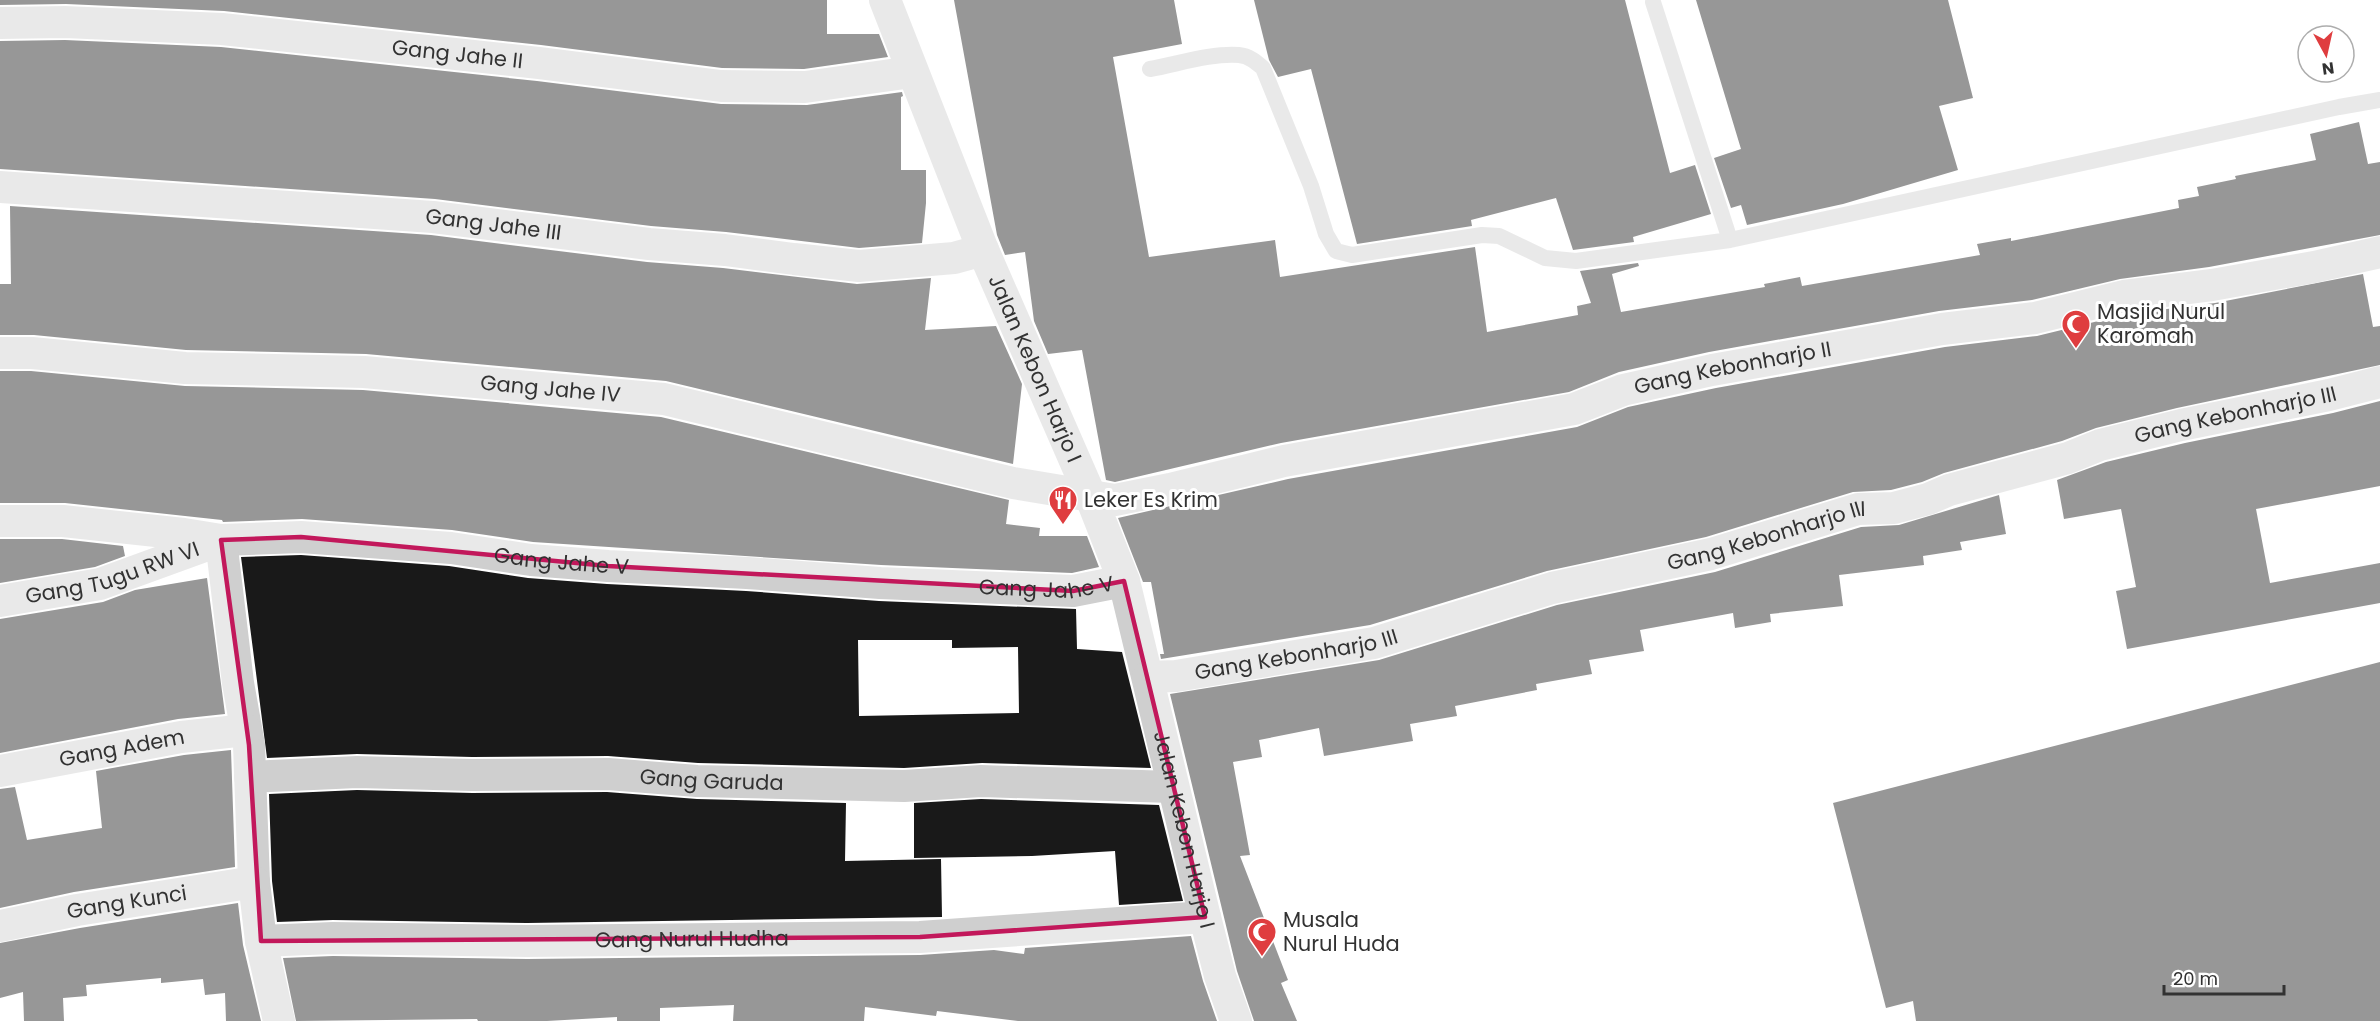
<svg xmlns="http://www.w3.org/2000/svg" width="2380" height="1021" font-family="Poppins,sans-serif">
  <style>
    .building { fill: #191919; fill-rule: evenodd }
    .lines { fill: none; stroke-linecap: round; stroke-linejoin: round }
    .lane { stroke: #cfcfcf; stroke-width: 16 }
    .street { stroke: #cfcfcf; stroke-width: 32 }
    .marked { fill: none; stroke: #c2185b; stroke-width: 4.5; stroke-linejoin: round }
    .labels { text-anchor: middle; stroke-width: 6; stroke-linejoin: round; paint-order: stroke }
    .street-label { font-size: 21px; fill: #323232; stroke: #fff }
    .poi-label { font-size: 21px; fill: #323232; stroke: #fff; text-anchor: start }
  </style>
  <rect width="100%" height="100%" fill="#fff"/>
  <!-- building -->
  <path class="building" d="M0,0H827V34H879L888,57L804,69L722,68L541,45L224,11L66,4L0,5Z
    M954,0H1174L1182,44L1113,57L1149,257L1275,240L1280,277L1475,247L1487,332L1578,315L1577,306L1591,303L1580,271L1638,263L1639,266L1612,274L1621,312L1765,287L1764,284L1800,277L1802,286L1980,255L1977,244L2011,238V241L2179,208L2178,200L2199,196L2197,187L2236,179L2235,176L2316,160L2310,134L2359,122L2368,164L2380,162V235L2209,267L2120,279L2032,300L1939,311L1709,352L1619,372L1569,392L1281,443L1115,482L1106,480L1082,350L1048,354L1034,321L1025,252L1005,255L997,235Z
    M1254,0H1625L1670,173L1695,165L1711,214L1633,237L1634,242L1573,250L1556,198L1471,220L1472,226L1357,244L1311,69L1278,77L1269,60Z
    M1696,0H1948L1973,98L1939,106L1958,170L1843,204L1747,225L1741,205L1731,208L1714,158L1741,149Z
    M65,40L221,47L537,81L721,104L807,105L902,92L903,96L901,97V170H926V203L922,243L859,248L726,232L651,226L435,199L0,169V41Z
    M10,206L431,235L647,262L723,268L857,284L931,278L925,330L996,326L1022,384L1013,464L666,381L366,354L186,350L34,335H0V284H11Z
    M2363,274L2373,327L2380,326V365L2177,408L2096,428L2062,441L1944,473L1922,482L1891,490L1853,492L1706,537L1547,571L1370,625L1161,659L1160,654H1164L1151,582H1143L1118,518L1288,479L1577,427L1628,407L1716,388L1945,347L2037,336L2127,314L2215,303Z
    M0,371H31L185,386L363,390L661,417L1009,500L1006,524L1040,528L1039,536H1087L1099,567L1072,573L881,565L533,542L452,530L302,519L223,522L222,520L65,503H0Z
    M2380,401V486L2256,509L2270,583L2380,563V603L2127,649L2116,591L2136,587L2121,509L2064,519L2057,480L2106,462L2185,443L2333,413Z
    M1999,495L2006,534L1960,542L1962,550L1923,556L1924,565L1839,575L1843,606L1770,614L1771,622L1735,628L1733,613L1640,630L1644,651L1589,660L1592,674L1536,684L1537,690L1455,706L1457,716L1410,724L1413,741L1324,756L1319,728L1259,740L1262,757L1233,762L1250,855L1240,856L1288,980L1281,983L1297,1021H1254L1237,971L1170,694L1379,660L1557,605L1715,572L1861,527L1899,525Z
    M0,539H62L123,546L125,556L95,567L0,583Z
    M301,555L449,566L528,578L607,584L746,591L879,601L1076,609L1077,649L1122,652L1151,768L982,763L904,768L698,763L608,756L472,757L357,754L267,758L241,557ZM858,640H952V648L1018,647L1019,713L859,716Z
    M207,578L225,714L178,719L0,753V619L103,602L135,590Z
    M2380,662V1021H1916L1913,1001L1886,1008L1833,803Z
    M231,750L235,867L74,892L0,908V789L15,787L27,840L102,828L96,771L184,755Z
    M357,790L472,793L607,792L697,799L846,803L845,861L941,859L942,917L527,923L333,920L277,922L272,881L269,794Z
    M981,799L1159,805L1183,901L1119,905L1115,851L1032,856L914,858V803Z
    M238,903L243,945L261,1021H226L225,993L205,995L203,979L161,983V978L86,985L87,996L63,998L64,1021H24L23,992L0,998V943L80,928Z
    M1191,936L1203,981L1217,1021H1018L937,1011L936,1016L865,1007L864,1021H733L734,1005L660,1008V1021H617V1017L547,1021H478L477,1019L296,1021L283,958L333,956L527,959L920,955L994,950L1024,954L1025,948Z"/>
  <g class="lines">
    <!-- lane -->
    <path class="lane" d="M1653,2L1730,240
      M1150,69C1178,64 1211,53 1239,55C1249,56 1256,62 1263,68L1311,186L1326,234L1336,251L1352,255L1482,235L1499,236L1545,258L1576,261L1730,240L2339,107L2380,100"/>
    <!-- street -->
    <g class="street">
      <path id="s1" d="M885,0L983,250L1090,495L1124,581L1205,917L1220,976L1236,1021"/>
      <path id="s2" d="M0,23L65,22L222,29L539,63L721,86L805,87L912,72"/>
      <path id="s3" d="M0,187L433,217L649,244L725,250L794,259L859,266L954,258L983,250"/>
      <path id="s4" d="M0,353H32L185,368L364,372L664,399L1013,483L1115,500L1170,489L1284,461L1574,409L1623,390L1712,370L1942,329L2035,318L2124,296L2212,285L2314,267L2380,252"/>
      <path id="s5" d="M0,521H63L184,534L221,540L301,537L451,548L531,560L608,566L747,573L880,583L1073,591L1124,581"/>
      <path id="s6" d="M0,601L100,584L221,540L238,683L249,745L254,882L261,941"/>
      <path id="s7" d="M1148,677L1176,676L1374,643L1552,588L1711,554L1858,509L1894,508L1928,499L1949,490L2068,458L2100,445L2181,425L2329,395L2380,382"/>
      <path id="s8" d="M0,771L181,737L246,730"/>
      <path id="s9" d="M250,777L357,772L472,775L608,774L697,781L904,786L981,781L1172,787"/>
      <path id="s10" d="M0,926L77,910L254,882"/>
      <path id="s11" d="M279,1021L261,941L333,938L527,941L920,937L1205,917"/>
    </g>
  </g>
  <!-- marked area -->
  <path d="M0 0H2380V1021H0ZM301,537L608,566L1073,591L1124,581L1205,917L920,937L261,941L249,745L221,540Z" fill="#fff" fill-opacity=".55" fill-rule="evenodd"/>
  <path class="marked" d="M301,537L608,566L1073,591L1124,581L1205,917L920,937L261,941L249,745L221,540Z"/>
  <!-- icons -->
  <defs>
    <g id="mosque-pin" transform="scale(1.5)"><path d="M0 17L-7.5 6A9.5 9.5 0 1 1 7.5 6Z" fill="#df3d3f" stroke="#fff"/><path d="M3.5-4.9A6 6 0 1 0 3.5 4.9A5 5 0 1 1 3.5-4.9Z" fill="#fff"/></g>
    <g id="restaurant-pin" transform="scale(1.5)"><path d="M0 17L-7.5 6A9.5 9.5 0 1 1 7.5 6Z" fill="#df3d3f" stroke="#fff"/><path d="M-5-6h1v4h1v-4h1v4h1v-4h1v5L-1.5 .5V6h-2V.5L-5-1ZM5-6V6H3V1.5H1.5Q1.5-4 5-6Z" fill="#fff"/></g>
  </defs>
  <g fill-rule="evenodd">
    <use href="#mosque-pin" x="2076" y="324"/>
    <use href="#restaurant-pin" x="1063" y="500"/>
    <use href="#mosque-pin" x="1262" y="932"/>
  </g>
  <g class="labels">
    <!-- street labels -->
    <g class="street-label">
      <text dy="7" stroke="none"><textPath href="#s2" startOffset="459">Gang Jahe II</textPath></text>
      <text dy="7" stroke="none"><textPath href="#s3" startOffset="495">Gang Jahe III</textPath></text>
      <text dy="7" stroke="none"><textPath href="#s1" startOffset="398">Jalan Kebon Harjo I</textPath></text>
      <text dy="7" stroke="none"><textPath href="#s4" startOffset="1761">Gang Kebonharjo II</textPath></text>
      <text dy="7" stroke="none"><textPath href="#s4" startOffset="552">Gang Jahe IV</textPath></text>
      <text dy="7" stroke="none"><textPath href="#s7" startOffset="1122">Gang Kebonharjo III</textPath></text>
      <text dy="7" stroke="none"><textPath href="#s7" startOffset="636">Gang Kebonharjo III</textPath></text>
      <text dy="7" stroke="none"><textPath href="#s5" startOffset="564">Gang Jahe V</textPath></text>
      <text dy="7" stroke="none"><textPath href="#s6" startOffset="116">Gang Tugu RW VI</textPath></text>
      <text dy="7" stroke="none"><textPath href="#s5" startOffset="1050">Gang Jahe V</textPath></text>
      <text dy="7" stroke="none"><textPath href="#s7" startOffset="150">Gang Kebonharjo III</textPath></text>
      <text dy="7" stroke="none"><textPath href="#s8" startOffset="124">Gang Adem</textPath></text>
      <text dy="7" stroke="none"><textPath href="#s9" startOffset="462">Gang Garuda</textPath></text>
      <text dy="7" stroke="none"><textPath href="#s1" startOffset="884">Jalan Kebon Harjo I</textPath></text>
      <text dy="7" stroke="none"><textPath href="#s10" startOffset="129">Gang Kunci</textPath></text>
      <text dy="7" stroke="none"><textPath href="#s11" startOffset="513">Gang Nurul Hudha</textPath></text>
    </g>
    <!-- poi labels -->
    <g class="poi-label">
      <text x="2097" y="319">Masjid Nurul<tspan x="2097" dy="24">Karomah</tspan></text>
      <text x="1084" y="507">Leker Es Krim</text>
      <text x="1283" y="927">Musala<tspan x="1283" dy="24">Nurul Huda</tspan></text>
    </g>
  </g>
  <!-- north arrow -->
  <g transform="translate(2326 54) rotate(172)"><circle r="28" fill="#ffffff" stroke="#adadad" stroke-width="1.5"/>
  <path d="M0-4.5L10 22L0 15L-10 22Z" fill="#df3d3f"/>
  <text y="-9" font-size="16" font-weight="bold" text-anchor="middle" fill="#323232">N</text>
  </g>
  <!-- scale -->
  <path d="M2164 985v9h120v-9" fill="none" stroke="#323232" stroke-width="3"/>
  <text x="2173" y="985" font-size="18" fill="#323232" stroke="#ffffff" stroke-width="4.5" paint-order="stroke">20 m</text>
</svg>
